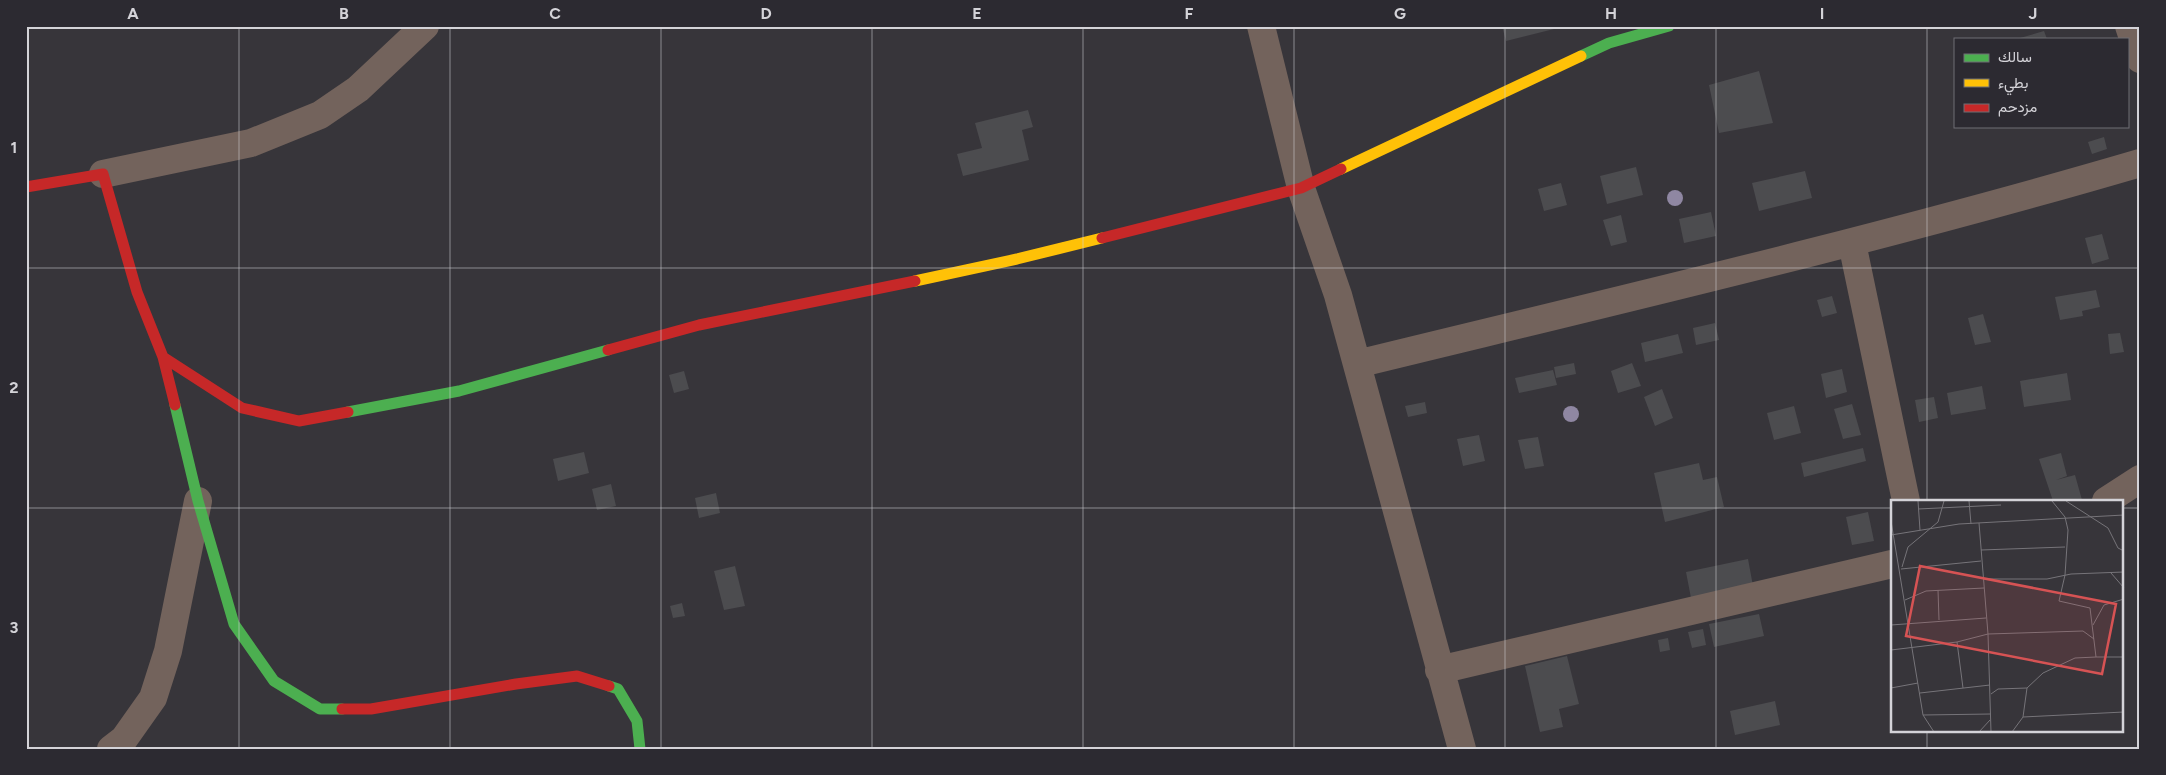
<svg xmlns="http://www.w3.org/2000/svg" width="2166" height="775" font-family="Figtree,Vazirmatn,sans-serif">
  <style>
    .building { fill: #4c4c4f }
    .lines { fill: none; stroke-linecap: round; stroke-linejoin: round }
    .street { stroke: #73635c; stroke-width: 28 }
    .fast { stroke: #4caf50; stroke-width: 11 }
    .slow { stroke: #ffc107; stroke-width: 11 }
    .jam { stroke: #c62828; stroke-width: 11 }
    .tree { fill: #8f87a2 }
    .grid { fill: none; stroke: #d4d3d8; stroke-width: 1; stroke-opacity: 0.55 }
    .inset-road { fill: none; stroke: #767479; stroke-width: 1 }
    .view { fill: #d65354; fill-opacity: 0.15; stroke: #d65354; stroke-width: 2.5 }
    .inset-edge { fill: none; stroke: #d4d3d8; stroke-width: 2.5 }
    .neatline { fill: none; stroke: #d4d3d8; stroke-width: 2 }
    .grid-label { font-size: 16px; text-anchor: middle; font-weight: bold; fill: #d4d3d8 }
  </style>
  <rect width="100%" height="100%" fill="#37353a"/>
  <!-- building -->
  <path class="building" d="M1502,26H1562V27L1506,41Z
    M2044,31L2047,39H2020V38Z
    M1759,71L1773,123L1719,133L1709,85Z
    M1028,110L1033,127L1022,130L1029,160L963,176L957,154L982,148L975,123Z
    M2104,137L2107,149L2092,154L2088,142Z
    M1636,167L1643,195L1607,204L1600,176Z
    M1805,171L1812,198L1759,211L1752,183Z
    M1561,183L1567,205L1544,211L1538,189Z
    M1711,212L1716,236L1684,243L1679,219Z
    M1621,215L1627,242L1611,246L1603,220Z
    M2102,234L2109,259L2092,264L2085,238Z
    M2096,290L2100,307L2082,311L2083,316L2060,320L2055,297Z
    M1832,296L1837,313L1822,317L1817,300Z
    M1983,314L1991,342L1975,345L1968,318Z
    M1715,323L1719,340L1696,345L1693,328Z
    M2120,333L2124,352L2110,354L2108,334Z
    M1678,334L1683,353L1645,362L1641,343Z
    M1574,363L1576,374L1556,378L1554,367Z
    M1632,363L1641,386L1618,393L1611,371Z
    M1842,369L1847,392L1826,398L1821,374Z
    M1553,370L1557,385L1519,393L1515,378Z
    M684,371L689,389L674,393L669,375Z
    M2067,373L2071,400L2024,407L2020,381Z
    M1982,386L1986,409L1951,415L1947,393Z
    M1662,389L1673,418L1655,426L1644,397Z
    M1934,397L1938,418L1919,422L1915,400Z
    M1425,402L1427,413L1408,417L1405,406Z
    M1852,404L1861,435L1843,439L1834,409Z
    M1794,406L1801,433L1774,440L1767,413Z
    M1479,435L1485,461L1463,466L1457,439Z
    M1538,437L1544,466L1525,469L1518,440Z
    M1863,448L1866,461L1804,477L1801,463Z
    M584,452L589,473L558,481L553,459Z
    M2061,453L2067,476L2056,480L2075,475L2082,500L2053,501L2039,459Z
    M1699,463L1703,480L1717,477L1724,507L1665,522L1654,473Z
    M611,484L616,506L597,510L592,489Z
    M716,493L720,513L699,518L695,498Z
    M1868,512L1874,541L1852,545L1846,517Z
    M1748,559L1753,586L1691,598L1686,572Z
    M735,566L745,606L724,610L714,571Z
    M682,603L685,616L673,618L670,606Z
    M1759,614L1764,636L1714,647L1709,624Z
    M1703,629L1706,645L1692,648L1688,632Z
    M1668,638L1670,650L1660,652L1658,640Z
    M1567,656L1579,704L1559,709L1563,727L1540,732L1525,666Z
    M1775,701L1780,725L1735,735L1730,711Z"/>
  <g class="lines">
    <!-- street -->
    <path class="street" d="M1261,26L1301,188L1338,295L1462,749
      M2129,26L2140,59
      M103,174L251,143L320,115L358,89L425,26
      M1852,243L1906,501
      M1357,364C1619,300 1881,239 2140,163
      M2106,501L2140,479
      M1439,670L1892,564
      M111,749L124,739L153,698L168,651L198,501"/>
    <!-- fast -->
    <path class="fast" d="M1581,56L1609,43L1669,26
      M175,405L198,501L234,624L274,681L320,709H342
      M348,412L459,391L608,350
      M609,686L618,689L637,721L640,749"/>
    <!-- slow -->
    <path class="slow" d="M1341,169L1581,56
      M915,281L1017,259L1102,238"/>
    <!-- jam -->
    <path class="jam" d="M26,187L103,174L137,292L163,357L175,405
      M1102,238L1301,188L1341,169
      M608,350L699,325L915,281
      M163,357L242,408L299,421L348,412
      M342,709H371L516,684L577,676L609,686"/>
  </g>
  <!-- trees -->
  <g class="tree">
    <circle cx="1675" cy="198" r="8"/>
    <circle cx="1571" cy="414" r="8"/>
  </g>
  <!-- grid -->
  <path class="grid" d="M239,26V749M450,26V749M661,26V749M872,26V749M1083,26V749M1294,26V749M1505,26V749M1716,26V749M1927,26V501M26,268H2140M26,508H1892M2122,508H2140M1927,731V749"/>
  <!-- overview -->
  <g transform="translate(1891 500)">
    <rect width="232" height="232" fill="#37353a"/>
    <path class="inset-road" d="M27,1L29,30M78,1L80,24M161,1L174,17L177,30L174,75L168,101L199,108L205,157H233M175,1L217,28L227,48L233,51M27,9L110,5M0,21L32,215M88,23L97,134L100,232M0,35L68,24L233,15M90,50L174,47M11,67L17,47L47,22L53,1M10,69L90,61M220,73L233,88M92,79H156L180,74L233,72M47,90L48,120M14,100L35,91L93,88M0,125L95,118M202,125L213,105L233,99M66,142L72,188M0,150L66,142L97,134L192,131L203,139M0,188L27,183M29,193L99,185M100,194L107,189L136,188M132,217L136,188L152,173L184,158L205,157M43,232L32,215L100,214M88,232L99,220M121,232L132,217L233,212"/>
    <path class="view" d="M29,66L225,104L211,174L15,136Z"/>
    <rect width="232" height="232" class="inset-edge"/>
  </g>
  <!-- border -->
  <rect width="2166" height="775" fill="none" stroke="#2c2a31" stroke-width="55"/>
  <!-- legend -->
  <rect x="1954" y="38" width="175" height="90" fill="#2c2a31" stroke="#6f6e74"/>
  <rect x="1964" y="54" width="25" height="8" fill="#4caf50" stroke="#6f6e74"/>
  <text x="1998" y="62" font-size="15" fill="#d4d3d8">سالك</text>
  <rect x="1964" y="79" width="25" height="8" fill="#ffc107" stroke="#6f6e74"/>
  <text x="1998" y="88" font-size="15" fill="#d4d3d8">بطيء</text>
  <rect x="1964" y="104" width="25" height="8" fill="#c62828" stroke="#6f6e74"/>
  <text x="1998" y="112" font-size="15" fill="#d4d3d8">مزدحم</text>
  <rect x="28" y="28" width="2110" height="720" class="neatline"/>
  <g class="grid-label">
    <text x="133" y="19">A</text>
    <text x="344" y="19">B</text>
    <text x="555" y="19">C</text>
    <text x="766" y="19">D</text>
    <text x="977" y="19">E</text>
    <text x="1189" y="19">F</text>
    <text x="1400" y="19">G</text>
    <text x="1611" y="19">H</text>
    <text x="1822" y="19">I</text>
    <text x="2033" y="19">J</text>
    <text x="14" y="153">1</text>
    <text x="14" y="393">2</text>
    <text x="14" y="633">3</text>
  </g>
</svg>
